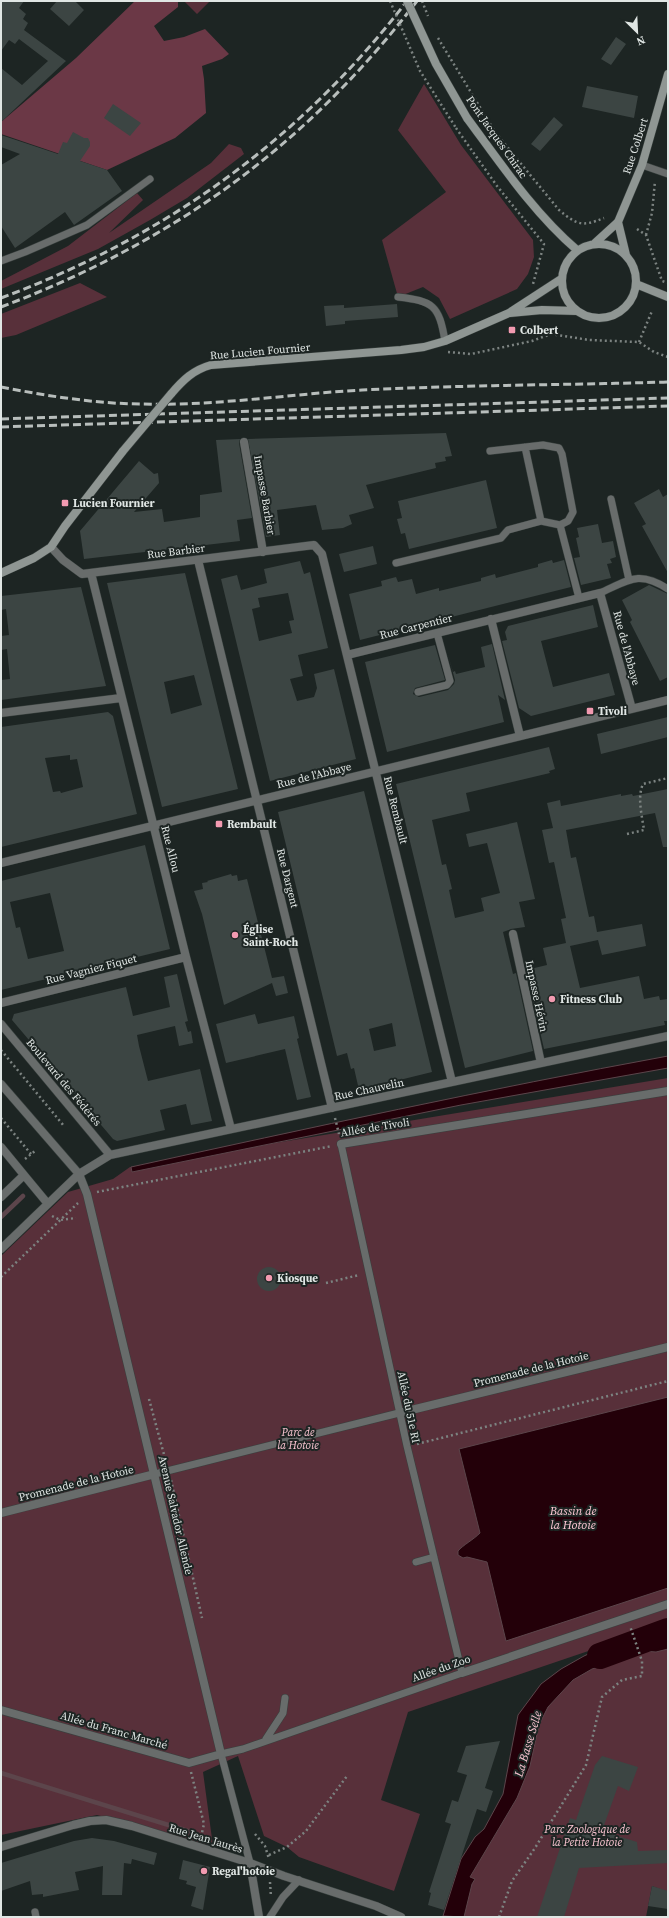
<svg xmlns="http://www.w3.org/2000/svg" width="669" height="1918" font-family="'Source Serif 4',serif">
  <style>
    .green { fill: #58303a }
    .forest { fill: #6b3846 }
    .water { fill: #230009; stroke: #5c454b }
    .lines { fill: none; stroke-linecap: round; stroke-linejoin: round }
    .stream { stroke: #5c454b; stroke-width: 4.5 }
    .river { stroke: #230009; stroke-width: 26 }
    .building { fill: #3c4543; fill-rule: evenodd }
    .lane-casing { stroke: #38403e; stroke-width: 8 }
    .street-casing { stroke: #38403e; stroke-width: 9 }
    .secondary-casing { stroke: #38403e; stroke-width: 9 }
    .path { stroke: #7c8381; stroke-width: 2.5; stroke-dasharray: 2 3; stroke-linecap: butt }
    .lane { stroke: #686c6b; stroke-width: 7 }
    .street { stroke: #686c6b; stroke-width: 8 }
    .secondary { stroke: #8f9693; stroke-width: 8 }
    .rail { stroke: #b8bebc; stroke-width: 3; stroke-dasharray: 8 4; stroke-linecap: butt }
    .secondary-bridge-casing { stroke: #38403e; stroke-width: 9; stroke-linecap: butt }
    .path-bridge { stroke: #7c8381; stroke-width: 2.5; stroke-dasharray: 2 3; stroke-linecap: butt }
    .secondary-bridge { stroke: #8f9693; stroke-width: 8 }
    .poi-dot { fill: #f29ab0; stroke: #1d2523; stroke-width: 1.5 }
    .labels { text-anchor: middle; stroke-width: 4; stroke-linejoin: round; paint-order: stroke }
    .street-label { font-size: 11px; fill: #e0e6e4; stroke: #1d2523 }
    .poi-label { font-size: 11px; font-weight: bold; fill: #e0e6e4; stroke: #1d2523; text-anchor: start }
    .park-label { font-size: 11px; font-style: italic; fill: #fac5d1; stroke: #1d2523 }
    .water-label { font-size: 12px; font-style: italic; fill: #fcc7d3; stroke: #1d2523 }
  </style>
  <rect width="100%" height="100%" fill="#1d2523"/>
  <!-- green -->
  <path class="green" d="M184,1H210L197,14Z
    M424,84L461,145L533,240L534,257L528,274L517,289L450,319L439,298L423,287L398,297L382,240L446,192L398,130Z
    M229,144L241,148L244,154L187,198L150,220L98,249L1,289V281L68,246L137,193L143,200L109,233L211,163Z
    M80,283L107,297L16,335L1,338V314Z
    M668,1078V1624L408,1712L381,1800L420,1814L394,1891L299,1857L287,1847L264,1836L238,1756L203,1772L213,1846L97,1815L1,1835V1256L68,1192L113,1179L130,1167Z
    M668,1643V1892L652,1886L646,1917H454L474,1866L527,1750L545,1705L570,1679L586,1670Z"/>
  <!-- forest -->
  <path class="forest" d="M135,1H178V7L154,26L164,41L184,37L205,29L229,54L222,59L202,66L204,79L206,113L175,138L107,170L1,134V122L76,58Z"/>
  <!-- water -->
  <path class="water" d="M668,1056V1068L461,1105L132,1172L131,1167C309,1128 488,1089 668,1056Z
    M668,1397V1588L506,1641L487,1562L467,1557L463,1558L458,1555V1551C463,1545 473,1540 480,1533L459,1449Z
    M668,1622V1649L656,1652L643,1651L638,1633Z
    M629,1635L637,1652V1655L592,1669L573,1680L548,1707L539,1725L530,1766L517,1798L470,1877L475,1879L472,1884L464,1917L443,1916L461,1859L475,1837L484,1829L503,1794L518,1715L541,1684L561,1669L584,1656Z"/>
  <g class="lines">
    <!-- stream -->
    <path class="stream" d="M1,1217L23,1196
      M1,1773L191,1832"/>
    <!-- river -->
    <path class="river" d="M600,1656L668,1631"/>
  </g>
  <!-- building -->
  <path class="building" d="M1,1H24L19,8L26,14L23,19L28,23L24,30L66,61L1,122V68L22,85L48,61L19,39L15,44L9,40L1,51Z
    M57,1H75L84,10L69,26L50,9Z
    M616,37L626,44L611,65L601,59Z
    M587,86L638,96L634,118L582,107Z
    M113,104L141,123L130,136L104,118Z
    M554,117L563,125L540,151L531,144Z
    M73,132L84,138H88L90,142V146L80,161L107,170L122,191L74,225L65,212L15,248L1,226V165L20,154L1,147V135L58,154L63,142L67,143Z
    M397,304L398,317L345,321V324L326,326L324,306L344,305V308Z
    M446,433L452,456L445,457L446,461L435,463L436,468L366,485L374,508L349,515L352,524L343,528L322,530L316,505L277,510L280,535L266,537L248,439Z
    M240,439L239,443L252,518L237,520L240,541L84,559L80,531L139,461L154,474L158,473L159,483L134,512L162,509L164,522L200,517V495L222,492L216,440Z
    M486,480L497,528L409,549L405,533L401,534L397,519L402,518L398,501Z
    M659,489L663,497L668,494V573L642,526L646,524L634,503Z
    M598,524L602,543L613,541L616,557L610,559L612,563L607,564L611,578L581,585L574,558L580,557L576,538L579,537L577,528Z
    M373,546L377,564L344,572L339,554Z
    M552,560L553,563L564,560L571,587L360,640L349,594L382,586L381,581L396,577L398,582L412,579L416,594L439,588V591L481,581V578L495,574L496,578L538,567V564Z
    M300,561L304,574L310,572L328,648L298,655L303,676L290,679L297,701L314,697L317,688L314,674L334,669L356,759L270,781L221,579L237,575L241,590L267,583L264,569ZM288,593L294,620L289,621L292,633L259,641L252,609L260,607L258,598Z
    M185,573L238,789L162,807L107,583ZM194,675L202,705L171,714L164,682Z
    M649,585L668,594V677L660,681L630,622L632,620L622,600Z
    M81,587L106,686L1,700V680L10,679L7,649L1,650V636L9,635L6,609L1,610V596Z
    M593,605L598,627L541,641L553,687L609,673L615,695L531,716L519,708L502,641L507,640L505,632L508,626Z
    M492,644L505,700L498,695L504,722L387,752L365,662L435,645L445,680L415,688L413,694L419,697L448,690L454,684L455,680L447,651L453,672L455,671L456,674L485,667L481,647Z
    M108,712L113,716L137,814L1,847V727ZM70,755V760L77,759L83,787L61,793L60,791L53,792L45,758Z
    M668,717V737L601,754L597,734Z
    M549,747L555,769L549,771L550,773L466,793L470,811L432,820L442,865L446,864L452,889L449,890L455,918L484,911L481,898L500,893L487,843L469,847L466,834L517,822L535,899L519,902L525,927L511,929L503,932L513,974L516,973L533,1051L465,1068L396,784Z
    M668,789V847H663L655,813L566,830L571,858L576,857L589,917L594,916L597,932L642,924L646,946L602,955L598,940L570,946L580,988L639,976L644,999L659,996L660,1000L668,999V1021H664L665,1025L544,1049L526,970L547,965L543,948L566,943L561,919L566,918L554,862L549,863L542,830L553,828L547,803L560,800L561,806L621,794V796L632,794L633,796Z
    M364,791L432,1072L359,1090L354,1068L351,1069L347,1053L337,1056L278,812ZM392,1023L396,1046L374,1051L369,1029Z
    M145,845L170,949L1,990V881ZM50,893L64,951L28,959L20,927L16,928L10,902Z
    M231,874L232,876L237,875L238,881L247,879L272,978L284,976L288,993L276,996L272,983L224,1005L202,914L194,891L203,889L202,883L208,882L207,881Z
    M177,974L188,1021L185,1022L188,1032L191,1031L193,1043L179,1046L175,1026L137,1035L139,1046L148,1081L200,1069L212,1121L191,1125L186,1104L160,1110L165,1130L117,1141L113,1139L12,1020L14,1014L126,987L133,1016L170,1007L164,977Z
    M255,1014L258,1024L294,1016L299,1038L297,1039L311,1097L297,1100L285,1049L226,1063L216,1024Z
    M257 1279a12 12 0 1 1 24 0a12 12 0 1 1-24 0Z
    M500,1741L485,1788L493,1791L486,1812L477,1809L444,1910L428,1905L431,1893L429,1892L451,1824L445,1822L452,1800L458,1802L467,1775L457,1772L466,1746Z
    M602,1756L638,1767L629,1791L618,1786L602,1831L637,1842L638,1851L668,1850V1863L579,1868L564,1917H537L570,1818L576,1820L595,1765Z
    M92,1838L114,1841L157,1853L154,1865L132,1859L131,1864L124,1863L122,1895H102L103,1866L75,1872L79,1890L43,1897V1894L32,1895L30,1881L1,1891V1863L74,1841Z
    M183,1860L210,1867L203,1910L191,1906L196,1887L186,1884L187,1881L179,1879Z
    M652,1886L668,1891V1909L648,1906Z"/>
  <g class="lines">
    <!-- lane casing -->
    <g class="lane-casing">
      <path id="lane" d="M642,165L668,174
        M1,261L25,252L87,225L150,179
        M398,297C433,301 439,305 445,341
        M525,447L541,521L560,525
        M490,451L543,445L559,448L562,454L573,512L568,521L560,525L579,598
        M611,499L629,580
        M396,563L501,538L508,530L541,521
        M600,593C629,580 639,570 668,589
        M418,692L447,685L450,681L437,633
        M155,1474L399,1413
        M416,1562L434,1557
        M266,1739L283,1713L285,1698
        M250,1863L221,1754L243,1749L462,1673L407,1446L341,1144
        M35,1912L36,1917
        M270,1917L283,1897L299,1880"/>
    </g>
    <!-- street casing -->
    <g class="street-casing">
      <path id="street" d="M244,442L263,552
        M51,547L63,560L82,574L314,545L322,554L452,1082
        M198,560L332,1108
        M91,573L186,957L231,1129
        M491,619L520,736
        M347,655L600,593L632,709
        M1,713L121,698
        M1,863L668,700
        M513,934L541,1063
        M1,1003L186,957
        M1,1024L110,1155
        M1,1084L79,1174L87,1194L221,1754L189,1763L1,1710
        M341,1144L668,1091
        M1,1147L24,1175
        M1,1197L24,1175L48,1204
        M1,1249L79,1174L110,1155L668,1036
        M399,1413L668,1347
        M1,1513L155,1474
        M462,1673L668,1604
        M1,1847L73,1825L90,1821L106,1820L132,1826L250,1863L284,1876L376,1906L401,1917
        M250,1863L259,1917"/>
    </g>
    <!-- secondary casing -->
    <g class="secondary-casing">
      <path id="secondary" d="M467,118C501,164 534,213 577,250
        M618,222L626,255
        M595,243L618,222L642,165L668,74
        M562 281a37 37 0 1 1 74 0a37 37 0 1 1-74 0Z
        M636,284L668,297
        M510,313L542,310L577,311
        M171,394C183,380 193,370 211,365L401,350L424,347L445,341L509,313L561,279
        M1,573L34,558L51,547L65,526L123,451"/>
    </g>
    <!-- path -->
    <path class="path" d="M422,1L428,16
      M438,38L495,132L559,210C577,225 582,227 604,218
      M456,128L497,186L544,244L533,284
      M637,229L646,235L662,281L668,283
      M646,235L652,213L655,181
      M639,342L652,311
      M448,352L471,354L532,341L551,334L589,340L639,342L654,352L668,357
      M627,834L644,830C642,816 637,797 643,784L668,778
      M1,1050L64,1126
      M1,1118L31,1154
      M335,1118L339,1134
      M25,1159L35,1151
      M97,1192L332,1146
      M52,1216L60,1220L76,1218
      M1,1277L78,1203
      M326,1283L359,1275
      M149,1399L166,1462
      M417,1444L668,1381
      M171,1480L202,1618
      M191,1772L204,1824L201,1837
      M255,1834L265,1846L269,1859
      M269,1855L287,1847L306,1831L347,1776
      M270,1882L271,1897
      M499,1917L512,1881L535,1848L586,1765L602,1697L622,1680L642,1676V1661L630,1626"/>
    <!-- lane -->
    <use href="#lane" class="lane"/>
    <!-- street -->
    <use href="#street" class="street"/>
    <!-- secondary -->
    <use href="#secondary" class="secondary"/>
    <!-- rail -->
    <path class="rail" d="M1,298C165,237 300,140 407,1
      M1,307C173,242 305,147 417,1
      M1,387C48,396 96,404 144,404C217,406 289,394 362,390C464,385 566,385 668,382
      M1,419L668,398
      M1,427L668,406"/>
    <!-- secondary-bridge casing -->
    <g class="secondary-bridge-casing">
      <path id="secondary-bridge" d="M407,1L436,64L467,118
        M123,451L171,394"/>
    </g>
    <!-- path-bridge -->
    <path class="path-bridge" d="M390,1L420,71L456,128"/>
    <!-- secondary-bridge -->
    <use href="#secondary-bridge" class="secondary-bridge"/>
  </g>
  <!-- markers -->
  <g class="poi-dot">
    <rect x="508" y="326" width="8" height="8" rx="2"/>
    <rect x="61" y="499" width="8" height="8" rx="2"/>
    <rect x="586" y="707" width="8" height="8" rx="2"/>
    <rect x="215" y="820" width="8" height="8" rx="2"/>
    <circle cx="235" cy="935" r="4"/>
    <circle cx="552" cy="999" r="4"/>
    <circle cx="269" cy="1278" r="4"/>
    <circle cx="204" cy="1871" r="4"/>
  </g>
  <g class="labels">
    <!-- street labels -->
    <g class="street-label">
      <text transform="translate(497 137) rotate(55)" y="4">Pont Jacques Chirac</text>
      <text transform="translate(635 146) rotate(-72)" y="4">Rue Colbert</text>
      <text transform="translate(260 351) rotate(-5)" y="4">Rue Lucien Fournier</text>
      <text transform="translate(265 495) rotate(80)" y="4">Impasse Barbier</text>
      <text transform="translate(176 551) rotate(-7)" y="4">Rue Barbier</text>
      <text transform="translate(416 626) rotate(-14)" y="4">Rue Carpentier</text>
      <text transform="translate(627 648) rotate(75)" y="4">Rue de l'Abbaye</text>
      <text transform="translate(314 775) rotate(-14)" y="4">Rue de l'Abbaye</text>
      <text transform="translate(396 810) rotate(76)" y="4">Rue Rembault</text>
      <text transform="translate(171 849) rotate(76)" y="4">Rue Allou</text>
      <text transform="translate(288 878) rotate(76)" y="4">Rue Dargent</text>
      <text transform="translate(91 969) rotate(-14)" y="4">Rue Vagniez Fiquet</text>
      <text transform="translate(537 996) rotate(78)" y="4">Impasse Hévin</text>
      <text transform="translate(64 1082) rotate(50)" y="4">Boulevard des Fédérés</text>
      <text transform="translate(369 1089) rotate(-12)" y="4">Rue Chauvelin</text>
      <text transform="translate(375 1127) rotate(-9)" y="4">Allée de Tivoli</text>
      <text transform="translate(531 1369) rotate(-14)" y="4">Promenade de la Hotoie</text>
      <text transform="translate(409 1407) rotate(78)" y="4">Allée du 51e RI</text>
      <text transform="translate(76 1483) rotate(-14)" y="4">Promenade de la Hotoie</text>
      <text transform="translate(176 1515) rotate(77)" y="4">Avenue Salvador Allende</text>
      <text transform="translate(441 1668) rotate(-19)" y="4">Allée du Zoo</text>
      <text transform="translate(114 1730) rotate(16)" y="4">Allée du Franc Marché</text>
      <text transform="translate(206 1838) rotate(17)" y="4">Rue Jean Jaurès</text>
    </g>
    <!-- poi labels -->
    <g class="poi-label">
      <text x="520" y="334">Colbert</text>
      <text x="73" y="507">Lucien Fournier</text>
      <text x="598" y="715">Tivoli</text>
      <text x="227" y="828">Rembault</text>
      <text x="243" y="933">Église<tspan x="243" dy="13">Saint-Roch</tspan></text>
      <text x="560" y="1003">Fitness Club</text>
      <text x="277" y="1282">Kiosque</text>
      <text x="212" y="1875">Regal'hotoie</text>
    </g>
    <!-- park labels -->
    <g class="park-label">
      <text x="298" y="1436">Parc de<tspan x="298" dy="13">la Hotoie</tspan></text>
      <text x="587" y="1833">Parc Zoologique de<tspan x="587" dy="13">la Petite Hotoie</tspan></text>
    </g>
    <!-- water labels -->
    <g class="water-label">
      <text x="573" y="1515">Bassin de<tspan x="573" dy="14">la Hotoie</tspan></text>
      <text transform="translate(528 1744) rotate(-73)" y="4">La Basse Selle</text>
    </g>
  </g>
  <!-- border -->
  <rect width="669" height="1918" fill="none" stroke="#e0e6e4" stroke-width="4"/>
  <!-- north arrow -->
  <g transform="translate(637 32) rotate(156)" stroke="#1d2523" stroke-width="3" paint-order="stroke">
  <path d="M0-3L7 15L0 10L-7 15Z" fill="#e0e6e4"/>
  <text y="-6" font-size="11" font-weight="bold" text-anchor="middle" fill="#e0e6e4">N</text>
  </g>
</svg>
